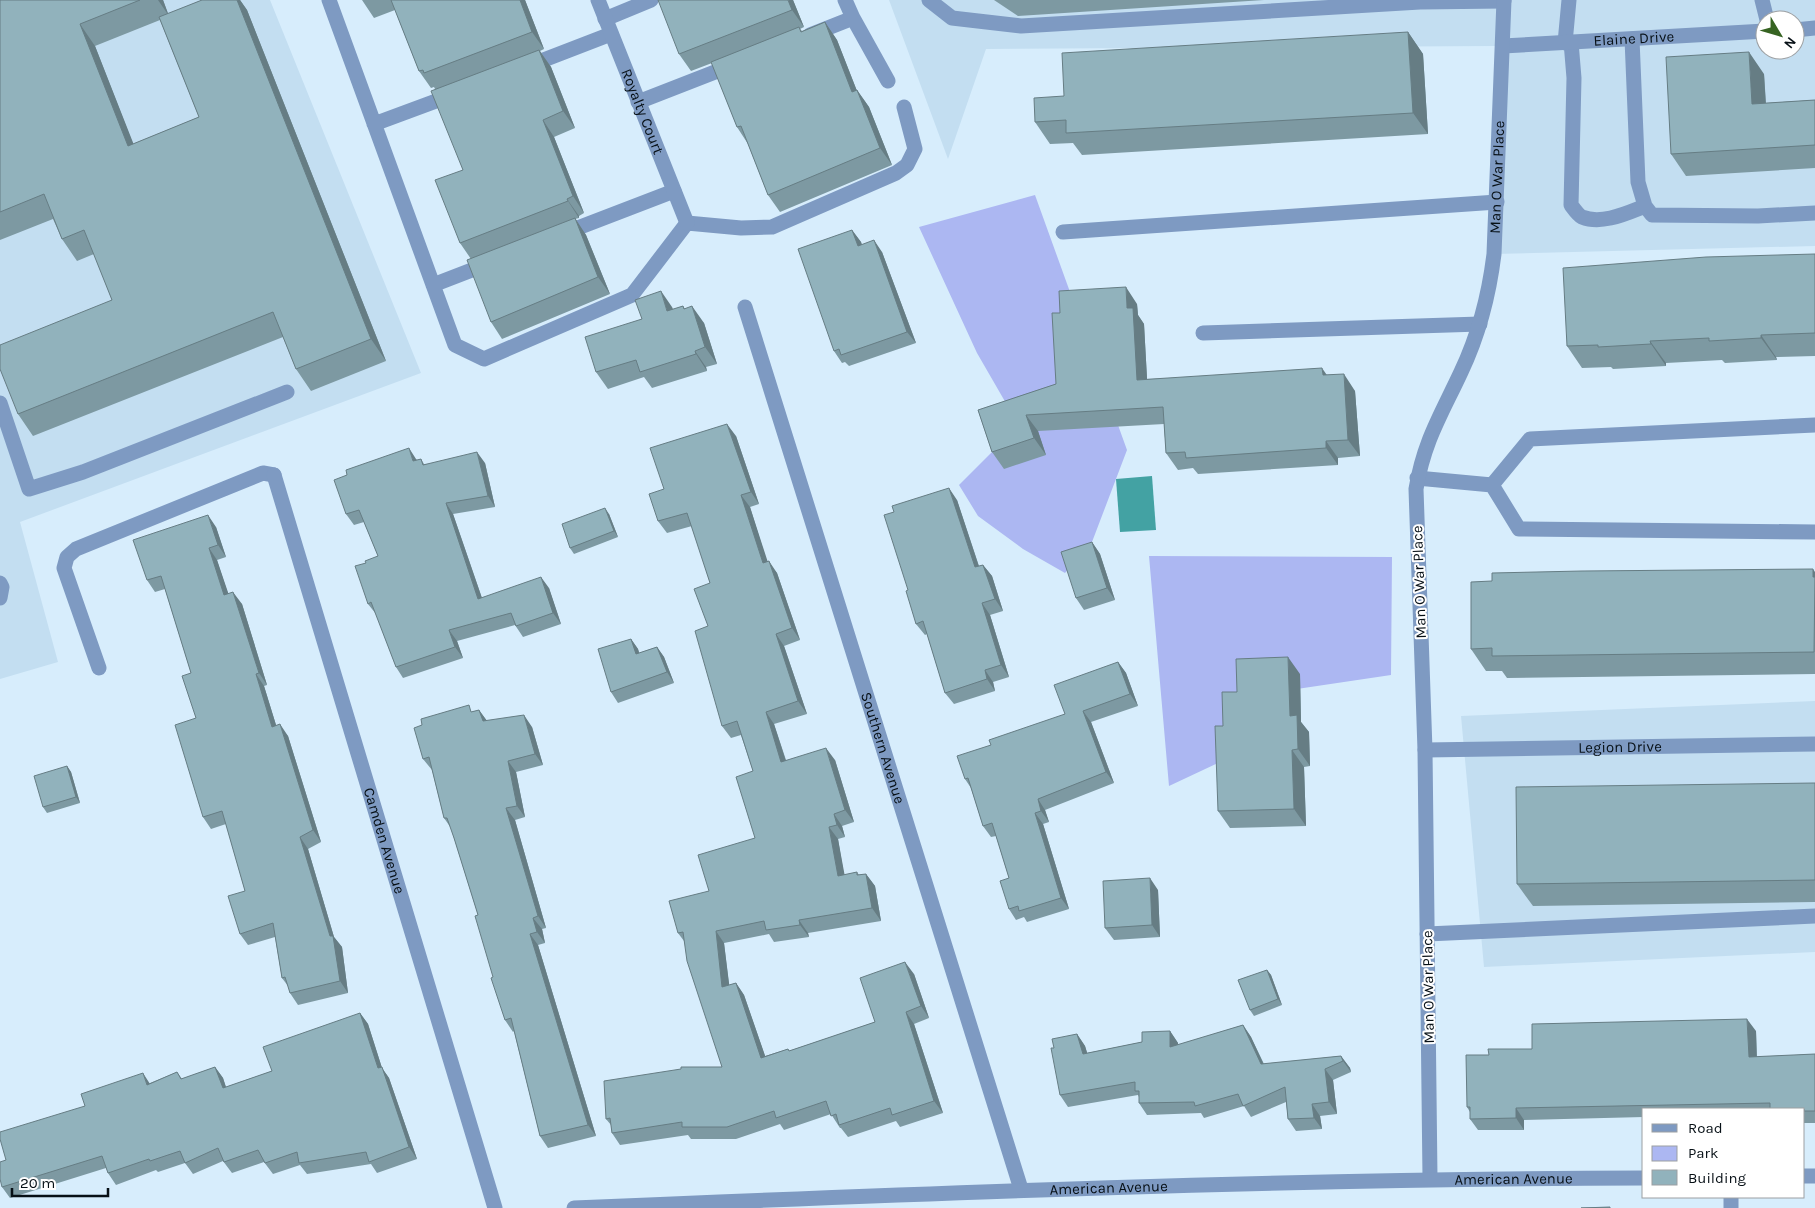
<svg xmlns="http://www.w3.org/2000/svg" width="1815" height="1208" font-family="Karla,sans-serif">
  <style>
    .built { fill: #c3def1; fill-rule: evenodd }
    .green { fill: #acb7f2 }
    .water { fill: #43a2a3 }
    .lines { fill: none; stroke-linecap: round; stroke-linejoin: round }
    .lane { stroke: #7e9ac2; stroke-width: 15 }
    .street { stroke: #7e9ac2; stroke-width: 15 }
    .wall { fill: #7d99a2; fill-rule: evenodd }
    .shaded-wall { fill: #667d84 }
    .building { fill: #91b2bc; stroke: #667d84 }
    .labels { text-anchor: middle; stroke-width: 4; stroke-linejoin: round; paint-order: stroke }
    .street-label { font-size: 15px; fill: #071016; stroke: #fff }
  </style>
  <rect width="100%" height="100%" fill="#d7edfc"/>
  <!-- built -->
  <path class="built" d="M0,0H270L421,373L20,522L58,662L0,679Z
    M889,0H1815V246L1494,254L1495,46L986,49L948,159ZM1765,20H1795V50H1765Z
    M1815,701V952L1484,967L1461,716Z"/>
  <!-- green -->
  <path class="green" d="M1035,195L1127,450L1092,542L1065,573L1023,549L978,516L959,485L993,451L1022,431L977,353L919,227Z
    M1149,556L1392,557L1391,675L1236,698L1235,755L1169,786Z"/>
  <!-- water -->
  <path class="water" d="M1152,476L1156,530L1120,532L1116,479Z"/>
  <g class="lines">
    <!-- lane -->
    <path class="lane" d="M329,0L455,345L484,359L632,295L687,223L741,228L772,227L896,173L907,165L915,149L904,107
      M929,0L952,18L1021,26L1420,2L1504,1
      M1762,0L1767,20
      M853,18L888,81
      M605,19L651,0
      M810,35L853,18L845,0
      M1632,39L1638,182L1645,206L1652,215L1758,216L1815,213
      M1571,42L1574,78L1571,205C1574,209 1578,215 1582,217C1602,225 1627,213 1645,206
      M1565,43L1569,0
      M528,66L611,34
      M638,102L733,65
      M374,124L455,94
      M1063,232L1497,202
      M562,234L674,191
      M433,285L490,263
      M1203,333L1480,324
      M0,403L29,489L83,472L287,392
      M1417,478L1492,485
      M1492,485L1519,529L1815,532
      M1492,485L1530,439L1815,425
      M0,583L2,587L0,598
      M99,668L64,568L67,557L76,549L263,473L274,475
      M1427,934L1815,916"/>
    <!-- street -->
    <g class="street">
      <path id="s1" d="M598,0L687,223"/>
      <path d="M1795,30L1815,28"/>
      <path id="s2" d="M1503,46L1765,31"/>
      <path id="s3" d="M745,307L1021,1189"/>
      <path id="s4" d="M274,475L495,1208"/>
      <path id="s5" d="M1425,750L1815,744"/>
      <path d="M1804,1176H1815"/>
      <path id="s6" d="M1430,1178L1425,750L1416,489C1424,441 1441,415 1461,372C1479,334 1489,295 1494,254L1504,0"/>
      <path d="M1731,1197V1208"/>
      <path id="s7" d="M574,1208C931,1193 1287,1179 1644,1178"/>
    </g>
  </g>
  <!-- wall -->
  <path class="wall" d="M0,0H163L168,14L202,0H240L247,10L386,361L311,391L296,369L283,337L33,436L18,414L112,300L94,254L77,261L62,239L53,219L0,240ZM160,20L199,117L133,144L95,46Z
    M362,0H525L544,49L540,51L551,67L575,128L554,137L584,213L579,216V218L575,219L586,235L610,294L502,339L491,322L471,259L460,243L463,170L435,89L434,87L431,88L419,71L395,10L374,18Z
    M793,0L804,27L800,29L802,31L825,22L837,40L857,91V90L869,107L892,165L780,212L768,195L748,144L737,127L712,63L691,71L679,54Z
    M994,0H1264L1018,16Z
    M1408,32L1423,54L1428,134L1082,155L1073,143L1050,144L1035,122L1064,96Z
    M1764,74L1766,103L1815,100V168L1686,176L1671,154Z
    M852,230L861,242L862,245L882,252L916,343L849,366L845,362L842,363L834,351Z
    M1815,254V356L1776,357L1777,360L1725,363L1722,360L1666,363V366L1613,369L1611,367L1582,368L1567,346Z
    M1137,304L1138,315L1144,324L1147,379L1327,375L1355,391L1360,456L1338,458V465L1198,474L1193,468L1178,470L1166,453L1164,424L1038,431L1046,455L1004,469L992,452L978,410L1056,384Z
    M683,306L685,309L704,323L717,364L706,367L707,371L652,388L644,377L608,389L596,372L642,319L672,307L673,310Z
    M736,436L759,504L750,507L767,562L777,573L800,640L784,646L807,714L774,724L786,760H835L854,822L842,826L845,837L838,839L844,875L857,872L859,875L866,874L875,886L881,921L808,933L809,937L774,942L769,934L724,943L729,985L736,983L744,995L765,1056L788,1049L789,1051L875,1022L914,974L929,1018L914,1024L943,1113L900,1127L896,1121L848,1137L841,1128H840L831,1114L784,1130L780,1124L736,1139H691L688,1135L620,1145L612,1133L611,1125L606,1119L722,1067L684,941L678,933L709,891L755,838L753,771L741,735L731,738L722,726L708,626L710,583L692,526L667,533L658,521L664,489Z
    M416,459L417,460L421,459L424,464L485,463L495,507L453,514L482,598L549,588L561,624L523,637L515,625L457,641L463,658L403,678L396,667L376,614L368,604L366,563L378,556L364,522L354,525L346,514Z
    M957,500L979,566L983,565L992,576L1003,611L990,615L1009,677L993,682L995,691L954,704L945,693L927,634L925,635L916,624L908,590Z
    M609,514L618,537L574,554L570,548Z
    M216,527L226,557L217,560L228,594L242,604L267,685L264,686L276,725L288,736L321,842L308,849L334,937L342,947L348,993L298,1005L290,993L288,986L282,978L275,937L248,945L240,934L245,891L226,824L211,829L203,817L196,718L191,673L165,589L155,592L147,580Z
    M1092,542L1100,554L1115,600L1084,610L1076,598Z
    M1815,572V674L1507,678L1502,671H1486L1471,649Z
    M631,639L638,649L639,653L657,647L664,657L674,683L618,703L611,692Z
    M1118,662L1126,673L1138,706L1091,722L1114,783L1045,810L1049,822L1043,824L1069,909L1027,922L1024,917L1016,920L1009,909V878L996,836L991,837L983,826L971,788L965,779L991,745L1065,714Z
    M1300,674L1301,722L1309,732L1310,766L1304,767L1306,826L1230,828L1218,811L1223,726L1237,692Z
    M479,710L487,721L532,727L543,765L516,772L525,817L515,820L546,928L542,929L545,943L538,945L596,1136L548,1148L540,1136L514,1031L513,1032L505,1020L478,915L454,838L451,828L444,818L432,770L423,759L422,725Z
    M67,766L71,772L80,803L47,813L43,807Z
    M1815,783V902L1533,906L1517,884Z
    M1158,890L1160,937L1114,940L1105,928Z
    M1267,970L1271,975L1282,1005L1254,1016L1250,1010Z
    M360,1013L368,1024L382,1068L389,1078L417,1159L377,1173L371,1164L307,1174L300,1165L273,1174L264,1162L232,1173L223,1161L193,1174L185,1163L158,1172L156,1170L116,1185L108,1173L106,1168L10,1198L2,1187L85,1106L150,1083L177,1072L182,1079L215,1067L223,1078L226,1087L272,1071Z
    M1243,1025L1251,1037L1264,1064L1341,1056L1350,1068L1351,1072L1333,1080L1337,1114L1320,1116L1322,1129L1296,1131L1288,1119L1286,1102L1251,1117L1244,1106L1204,1118L1201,1113L1147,1115L1139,1103V1097L1138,1095L1068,1107L1060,1095L1054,1048L1077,1034L1085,1046L1087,1053L1142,1042L1170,1031L1178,1043V1045Z
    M1756,1031L1757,1057L1815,1054V1123H1804V1109H1644V1117L1524,1120V1130H1478L1470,1119V1112L1467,1107L1489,1055L1532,1049Z"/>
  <!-- shaded-wall -->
  <path class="shaded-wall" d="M158,0H163L169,16Z
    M237,0H240L247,10L386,361L371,339Z
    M520,0H525L544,49L532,32Z
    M788,0H793L804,27L792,10Z
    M825,22L837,40L864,109L852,92Z
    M80,24L95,46L143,168L128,146Z
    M1408,32L1423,54L1428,134L1413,113Z
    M539,50L551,67L575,128L563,111Z
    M1749,52L1764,74L1767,126L1752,104Z
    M857,90L869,107L892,165L880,148Z
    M543,120L554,137L584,213L573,196Z
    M567,199L579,216V218L568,201Z
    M575,218L586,235L610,294L598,277Z
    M852,230L861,242L866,258L858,246Z
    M874,240L882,252L916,343L907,332Z
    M1126,287L1137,304L1138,315L1144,324L1148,396L1137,380L1127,308Z
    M661,291L672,307L679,328L667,311Z
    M692,306L704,323L717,364L705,347Z
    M1761,335L1776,357L1777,360L1761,338Z
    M1650,341L1666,363V366L1651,344Z
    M695,351L706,367L707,371L696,354Z
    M1322,368L1333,384L1323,375Z
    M1344,374L1355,391L1360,456L1348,440Z
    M1026,415L1038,431L1046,455L1034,438Z
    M727,424L736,436L759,504L751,492Z
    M1326,441L1338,458V465L1326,448Z
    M409,448L416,459L421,472L413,461Z
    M477,452L485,463L495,507L488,496Z
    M949,488L957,500L983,579L975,567Z
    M741,495L750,507L772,575L763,563Z
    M446,503L453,514L486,610L478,599Z
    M605,508L609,514L618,537L614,531Z
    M208,515L216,527L226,557L218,545Z
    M1092,542L1100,554L1115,600L1107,588Z
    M209,548L217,560L233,607L224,595Z
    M769,561L777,573L800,640L792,628Z
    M983,565L992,576L1003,611L995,599Z
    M1813,569L1815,572V579L1813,577Z
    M541,577L549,588L561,624L553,613Z
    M233,592L242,604L267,685L259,673Z
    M982,603L990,615L1009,677L1001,665Z
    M449,630L457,641L463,658L455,647Z
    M776,634L784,646L807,714L798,701Z
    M631,639L638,649L643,665L636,654Z
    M657,647L664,657L674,683L667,672Z
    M1288,657L1300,674L1301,722L1309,732L1310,766L1298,749L1290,716Z
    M1118,662L1126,673L1138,706L1130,694Z
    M985,670L993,682L995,691L987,679Z
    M256,674L264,686L280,738L272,727Z
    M479,710L487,721H483Z
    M1083,711L1091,722L1114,783L1106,772Z
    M766,712L774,724L790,774L781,762Z
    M524,715L532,727L543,765L535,754Z
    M280,724L288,736L321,842L313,830Z
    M826,748L835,760L854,822L845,810Z
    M1292,750L1304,767L1306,826L1294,809Z
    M508,761L516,772L525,817L517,806Z
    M67,766L71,772L80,803L76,797Z
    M1038,799L1045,810L1049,822L1041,811Z
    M506,808L515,820L546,928L538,916Z
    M1035,813L1043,824L1069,909L1061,898Z
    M834,814L842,826L845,837L837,825Z
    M829,827L838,839L847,888L838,876Z
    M300,837L308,849L334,937L342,947L348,993L340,981L330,936Z
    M866,874L875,886L881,921L872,908Z
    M1150,878L1158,890L1160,937L1152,925Z
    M533,918L542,929L545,943L537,932Z
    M799,920L808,933L809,937L800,925Z
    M716,931L724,943L731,999L722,987Z
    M530,934L538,945L596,1136L588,1125Z
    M905,962L914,974L929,1018L921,1006Z
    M1267,970L1271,975L1282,1005L1278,999Z
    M736,983L744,995L770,1070L761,1058Z
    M906,1012L914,1024L943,1113L934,1101Z
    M360,1013L368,1024L382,1068L389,1078L417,1159L409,1147L378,1068Z
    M1747,1019L1756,1031L1757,1069L1749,1057Z
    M1243,1025L1251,1037L1269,1076L1261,1064Z
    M1170,1031L1178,1043V1059L1170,1047Z
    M1077,1034L1085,1046L1091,1065L1083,1054Z
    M1341,1056L1350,1068L1351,1072L1343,1061Z
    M215,1067L223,1078L230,1100L223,1088Z
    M1325,1069L1333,1080L1337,1114L1329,1102Z
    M143,1073L150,1084L147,1085Z
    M1312,1104L1320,1116L1322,1129L1314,1118Z
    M1516,1108L1524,1120V1130L1516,1118Z"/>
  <!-- building -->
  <path class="building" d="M0,0H140L80,24L128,146L199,117L159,17L202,0H237L371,339L296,369L273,312L18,414L0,369V345L112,300L84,230L62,239L44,194L0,212Z
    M391,0H520L532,32L424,73L423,70L419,71Z
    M658,0H788L792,10L679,54Z
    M825,22L852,92L857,90L880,148L768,195L741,126L737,127L711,62L799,27L801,32Z
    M1408,32L1413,113L1066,133V120L1035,122L1034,98L1064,96L1062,53Z
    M539,50L563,111L543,120L573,196L567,199L568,201L460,243L435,180L463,170L431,91Z
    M1749,52L1752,104L1815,100V145L1671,154L1666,57Z
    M575,218L598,277L491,322L467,260Z
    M852,230L858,246L874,240L907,332L841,355L839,349L834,351L798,249Z
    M1815,254V333L1761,335V338L1709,341V338L1650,341L1651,344L1598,347V345L1567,346L1563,268L1706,257Z
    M1126,287L1127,308H1133L1137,380L1322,368L1323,375L1344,374L1348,440L1326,441V448L1186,458L1185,452L1166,453L1163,407L1026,415L1034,438L992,452L978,410L1056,384L1052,313H1060L1059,291Z
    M661,291L667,311L683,306L684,309L692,306L705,347L695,351L696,354L640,372L636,360L596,372L585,337L642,319L635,300Z
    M727,424L751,492L741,495L763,563L769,561L792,628L776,634L798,701L766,712L781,762L826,748L845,810L834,814L837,825L829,827L838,876L857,872V875L866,874L872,908L799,920L800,925L766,930L764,921L716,931L722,987L736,983L761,1058L788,1049L789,1051L875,1022L860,978L905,962L921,1006L906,1012L934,1101L892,1115L890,1108L839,1125L836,1114L831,1116L826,1101L776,1118L774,1111L727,1127H682V1122L612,1133L610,1118L606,1119L604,1081L681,1069V1067H722L687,961L683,932L678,933L669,901L709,891L698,855L755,838L736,777L753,771L737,721L722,726L695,631L708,626L694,589L710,583L687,513L658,521L649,494L664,489L650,448Z
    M409,448L413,461L421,459L423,465L477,452L488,496L446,503L478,599L541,577L553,613L516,626L511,613L449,630L455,647L396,667L371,602L368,604L355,566L366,563L365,561L378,556L359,510L346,514L334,480L347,475L346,470Z
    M949,488L975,567L983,565L995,599L982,603L1001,665L985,670L987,679L945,693L923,621L916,624L906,591L908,590L884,515L894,512L892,506Z
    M605,508L614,531L570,548L562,524Z
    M208,515L218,545L209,548L224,595L233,592L259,673L256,674L272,727L280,724L313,830L300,837L330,936H333L340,981L290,993L285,977L282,978L273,923L240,934L228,896L245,891L222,811L203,817L175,725L196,718L182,676L191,673L161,576L147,580L133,540Z
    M1092,542L1107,588L1076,598L1061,552Z
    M1813,569V577H1815L1814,652L1492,656V648L1471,649V582L1492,581V573L1582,571Z
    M631,639L636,654L657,647L667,672L611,692L598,649Z
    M1288,657L1290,716L1297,715L1298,749L1292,750L1294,809L1218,811L1215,726H1223L1222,692H1237L1236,659Z
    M1118,662L1130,694L1083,711L1106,772L1038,799L1041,811L1035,813L1061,898L1019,911L1018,906L1009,909L1000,881L1009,878L992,823L983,826L968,778L965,779L957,756L991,745L989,740L1065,714L1054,685Z
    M469,705L471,712L479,710L483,721L524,715L535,754L508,761L517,806L506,808L538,916L533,918L537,932L530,934L588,1125L540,1136L511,1018L505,1020L491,978L493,977L475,916L478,915L454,838L447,818H444L429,757L423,759L414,728L422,725L421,719Z
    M67,766L76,797L43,807L34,776Z
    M1815,783V880L1517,884L1516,787Z
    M1150,878L1152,925L1105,928L1103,881Z
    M1267,970L1278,999L1250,1010L1238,980Z
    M360,1013L378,1068L382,1067L409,1147L369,1162L366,1152L299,1163L297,1152L265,1163L258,1150L224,1162L218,1148L185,1163L180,1151L150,1161L149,1159L108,1173L102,1156L2,1187L0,1179V1162L6,1160L0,1139V1132L85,1106L81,1094L143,1073L147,1085L177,1072L181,1079L215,1067L223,1088L272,1071L263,1047Z
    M1747,1019L1749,1057L1815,1054V1111H1804V1109H1770V1103L1516,1108V1118L1470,1119V1107H1467L1466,1055H1489L1488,1049H1532V1024Z
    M1243,1025L1261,1064L1341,1056L1343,1061L1325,1069L1329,1102L1312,1104L1314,1118L1288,1119L1285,1087L1243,1106L1238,1094L1195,1106L1194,1102L1139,1103V1091H1135V1082L1060,1095L1051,1048H1054L1052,1039L1077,1034L1083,1054L1142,1042V1032L1170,1031V1047Z
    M1610,1207V1208H1581Z"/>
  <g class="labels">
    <!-- street labels -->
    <g class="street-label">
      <text dy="5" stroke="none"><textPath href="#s2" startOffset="131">Elaine Drive</textPath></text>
      <text dy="5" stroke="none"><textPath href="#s1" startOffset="120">Royalty Court</textPath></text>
      <text dy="5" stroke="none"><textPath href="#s6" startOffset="1015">Man O War Place</textPath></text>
      <text transform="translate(1419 582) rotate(-92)" y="5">Man O War Place</text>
      <text dy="5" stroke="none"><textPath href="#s5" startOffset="195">Legion Drive</textPath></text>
      <text dy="5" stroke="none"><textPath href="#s3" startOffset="462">Southern Avenue</textPath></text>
      <text dy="5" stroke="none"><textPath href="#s4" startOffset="382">Camden Avenue</textPath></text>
      <text transform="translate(1428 987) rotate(-91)" y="5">Man O War Place</text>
      <text dy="5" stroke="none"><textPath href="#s7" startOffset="940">American Avenue</textPath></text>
      <text dy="5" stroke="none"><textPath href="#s7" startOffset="535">American Avenue</textPath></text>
    </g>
  </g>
  <!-- legend -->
  <rect x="1642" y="1108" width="162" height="90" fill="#ffffff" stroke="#9c9fa2"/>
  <rect x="1652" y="1124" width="25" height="8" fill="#7e9ac2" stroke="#9c9fa2"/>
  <text x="1688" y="1133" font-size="15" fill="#071016">Road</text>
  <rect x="1652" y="1146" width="25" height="15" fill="#acb7f2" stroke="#9c9fa2"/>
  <text x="1688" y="1158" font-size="15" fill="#071016">Park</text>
  <rect x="1652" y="1170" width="25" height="15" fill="#91b2bc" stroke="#9c9fa2"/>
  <text x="1688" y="1183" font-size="15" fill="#071016">Building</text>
  <!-- north arrow -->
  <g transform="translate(1780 35) rotate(128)"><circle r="24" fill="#ffffff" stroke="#9c9fa2"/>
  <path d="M0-4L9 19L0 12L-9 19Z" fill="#366322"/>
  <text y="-8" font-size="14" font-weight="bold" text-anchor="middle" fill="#071016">N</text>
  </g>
  <!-- scale -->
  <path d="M12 1188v8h96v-8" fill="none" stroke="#071016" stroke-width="2.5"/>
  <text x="20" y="1188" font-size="15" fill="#071016" stroke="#ffffff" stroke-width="4" paint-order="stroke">20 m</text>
</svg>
